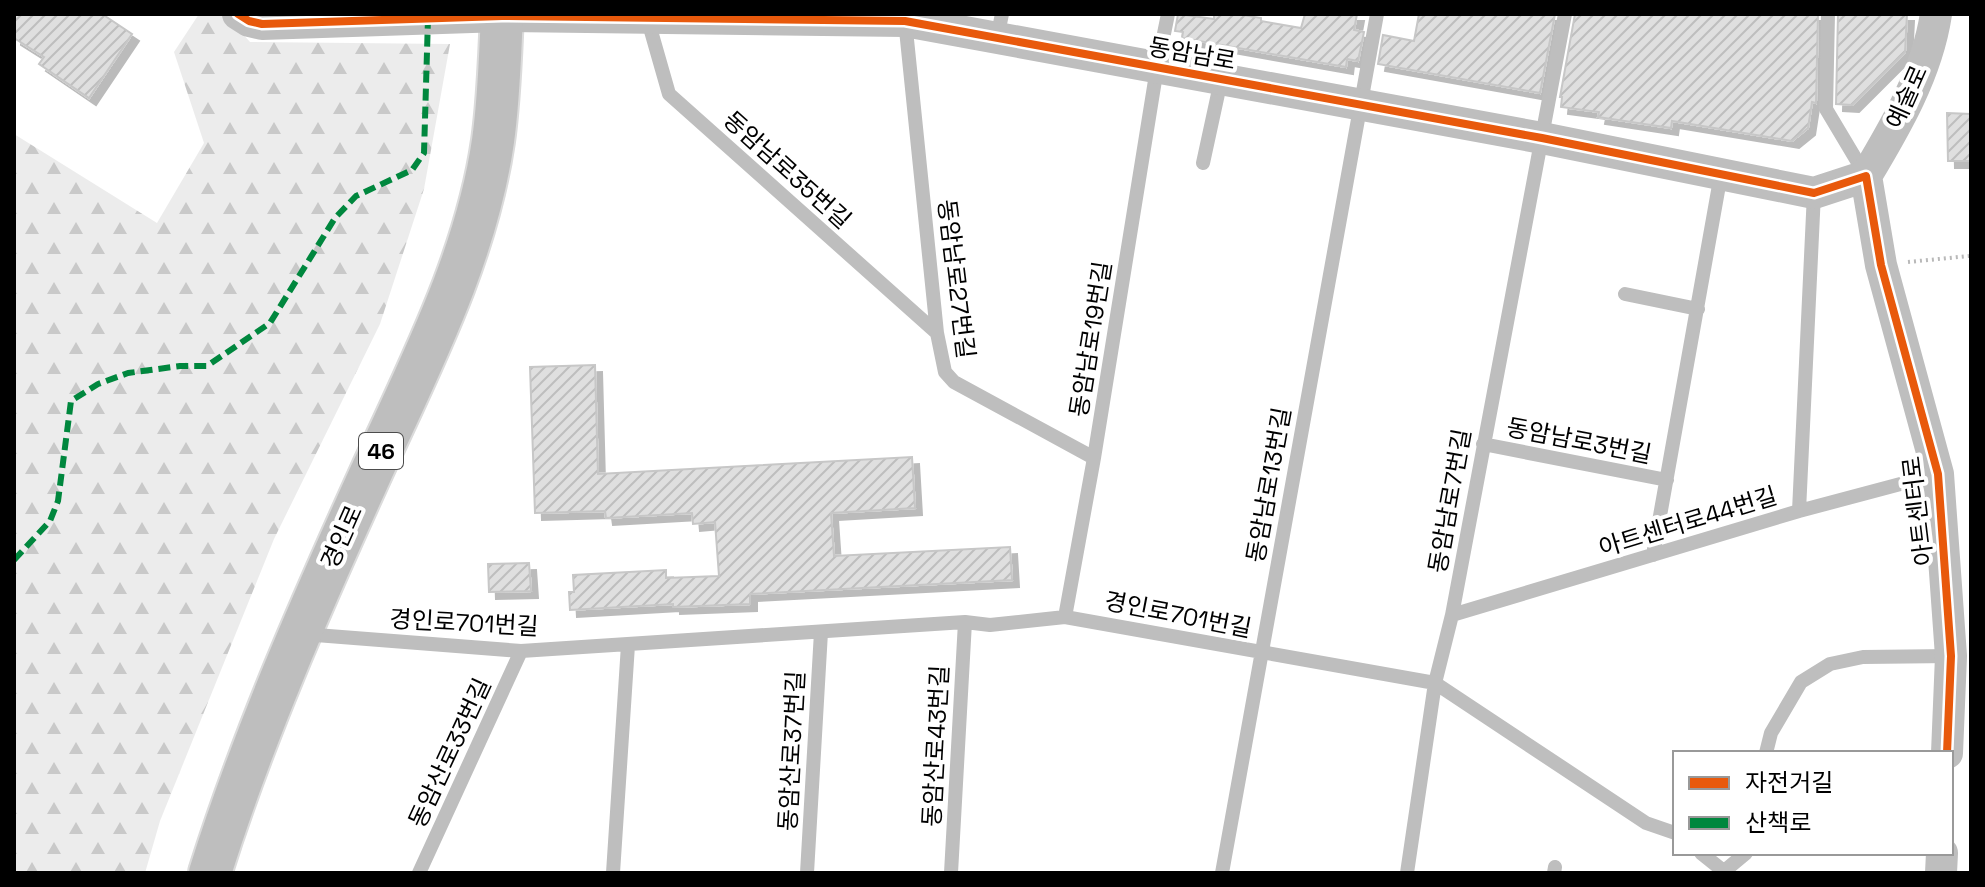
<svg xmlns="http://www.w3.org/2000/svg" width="1985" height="887" font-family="'Space Grotesk','Noto Sans KR',sans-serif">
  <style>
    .forest { fill: url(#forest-firs) }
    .building { fill: url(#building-hatch); stroke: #c7c7c7; stroke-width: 2; filter: url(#shadow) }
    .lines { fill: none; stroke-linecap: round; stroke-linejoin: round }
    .primary-casing { stroke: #dbdbdb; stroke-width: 46 }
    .path { stroke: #b9b9b9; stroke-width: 4; stroke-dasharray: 2 4; stroke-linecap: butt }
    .service { stroke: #bebebe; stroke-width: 14 }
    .tertiary { stroke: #bebebe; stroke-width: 32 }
    .primary { stroke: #bebebe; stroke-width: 42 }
    .quiet { stroke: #00873e; stroke-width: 6; stroke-dasharray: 12 6; stroke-linecap: butt }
    .cycleway-casing { stroke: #fff; stroke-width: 13 }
    .cycleway { stroke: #e8590c; stroke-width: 8 }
    .labels { text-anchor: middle; stroke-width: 8; stroke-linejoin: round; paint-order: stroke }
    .shield { fill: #fff; stroke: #4c4c4c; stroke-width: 2 }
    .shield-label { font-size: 22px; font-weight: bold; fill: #000 }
    .street-label { font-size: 24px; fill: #000; stroke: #fff }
  </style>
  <defs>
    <pattern id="forest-firs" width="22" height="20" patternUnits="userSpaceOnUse" patternTransform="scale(2)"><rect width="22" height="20" fill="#ececec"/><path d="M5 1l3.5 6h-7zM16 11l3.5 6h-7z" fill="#c9c9c9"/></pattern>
    <pattern id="building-hatch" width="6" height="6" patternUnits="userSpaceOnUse" patternTransform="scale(2)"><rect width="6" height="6" fill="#dfdfdf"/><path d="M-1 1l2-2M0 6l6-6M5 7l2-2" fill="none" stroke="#bebebe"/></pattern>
    <filter id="shadow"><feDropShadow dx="7" dy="7" stdDeviation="0" flood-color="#0004"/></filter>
  </defs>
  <rect width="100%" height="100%" fill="#fff"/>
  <!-- forest -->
  <path class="forest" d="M199,14H225L250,42L450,44L424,189L380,324L274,539L160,821L145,873H14V134L157,223L204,143L174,52Z"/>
  <!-- building -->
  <path class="building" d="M14,14H102L132,34L89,98L39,64L44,57L14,38Z
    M1178,14L1214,19V14H1237L1261,18V21L1301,28L1305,14H1357L1354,30L1364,32L1358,61L1347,59L1346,67L1182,38L1183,32L1175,31Z
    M1419,14H1555L1540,93L1378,64L1383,35L1414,41Z
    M1575,14H1818L1816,103L1812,102L1808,128L1792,141L1672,121L1671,128L1598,117L1599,112L1561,107L1562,97H1560Z
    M1838,14H1907L1905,52L1852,105L1836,104Z
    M1947,113L1971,114V161H1948Z
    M595,365L598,474L912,457L915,508L831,513L834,556L1010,547L1012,580L750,594V604L673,607V604L570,610L569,592H574L573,575L666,570V578L719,576L715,522L693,524L692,513L606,518L605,511L535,513L530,367Z
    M529,563L531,591L489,592L488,564Z"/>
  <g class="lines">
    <!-- primary casing -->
    <g class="primary-casing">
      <path id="primary" d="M210,873C253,736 311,605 370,475C419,367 476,259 493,141C499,99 500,56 502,14"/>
    </g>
    <!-- path -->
    <path class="path" d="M1908,262L1969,256"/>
    <!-- service -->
    <path class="service" d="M1828,14L1826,109L1866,176
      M647,17L669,94L937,333
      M905,20L937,333L945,372L954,382L1094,458
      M997,38L1002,14
      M1203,163L1221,80
      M1625,294L1698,309
      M1483,444L1667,480
      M1799,511L1814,193
      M1653,555L1721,174
      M1452,615L1799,511L1938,474
      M1065,617L1094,458L1157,68L1168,14
      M303,634L521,651L965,622L990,625L1065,617L1435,683L1646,823L1675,833
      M1766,753L1771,733L1801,682L1830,664L1863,657L1951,656
      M1701,853L1726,873
      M419,873L521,651
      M613,873L628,645
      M807,873L821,632
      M951,873L965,622
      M1222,873L1377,14
      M1407,873L1435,683L1452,615L1565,14
      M1554,873L1555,867
      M1722,873L1746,853"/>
    <!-- tertiary -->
    <path class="tertiary" d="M238,14L249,21L262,24L502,16L905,21L1542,138L1814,193L1866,176
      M1866,176L1881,265L1938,474L1951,656L1947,753
      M1866,176C1896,126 1927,73 1936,14
      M1941,873L1942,853"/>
    <!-- primary -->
    <use href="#primary" class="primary"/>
    <!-- quiet -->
    <path class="quiet" d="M14,560L50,521L58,501L71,401L98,384L128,373L180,366H207L270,323L335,218L356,196L412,170L424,153L428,18"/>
    <!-- cycleway casing -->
    <g class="cycleway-casing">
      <path id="cycleway" d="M238,14L249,21L262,24L502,16L905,21L1542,138L1814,193L1866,176L1881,265L1938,474L1951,656L1947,753"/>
    </g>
    <!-- cycleway -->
    <use href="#cycleway" class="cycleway"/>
  </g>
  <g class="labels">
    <!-- shield labels -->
    <rect class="shield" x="359" y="433" width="44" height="36" rx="6"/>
    <g class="shield-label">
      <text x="381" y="459">46</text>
    </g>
    <!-- street labels -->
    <g class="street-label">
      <text transform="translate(1192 54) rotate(10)" y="8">동암남로</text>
      <text transform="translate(1907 97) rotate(-66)" y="8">예술로</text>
      <text transform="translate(787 170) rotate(42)" y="8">동암남로35번길</text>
      <text transform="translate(956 279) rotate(83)" y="8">동암남로27번길</text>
      <text transform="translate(1091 339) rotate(-81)" y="8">동암남로19번길</text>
      <text transform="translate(1579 441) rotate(11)" y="8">동암남로3번길</text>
      <text transform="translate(1269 485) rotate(-80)" y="8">동암남로13번길</text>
      <text transform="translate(1450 501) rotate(-80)" y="8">동암남로7번길</text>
      <text transform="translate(1918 511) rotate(-97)" y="8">아트센터로</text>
      <text transform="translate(1688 522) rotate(-17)" y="8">아트센터로44번길</text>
      <text transform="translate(342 537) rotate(-66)" y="8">경인로</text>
      <text transform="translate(1178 615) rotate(11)" y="8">경인로701번길</text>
      <text transform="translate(464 623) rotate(3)" y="8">경인로701번길</text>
      <text transform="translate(936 746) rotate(-87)" y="8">동암산로43번길</text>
      <text transform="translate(792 751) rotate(-87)" y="8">동암산로37번길</text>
      <text transform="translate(450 753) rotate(-65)" y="8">동암산로33번길</text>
    </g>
  </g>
  <!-- border -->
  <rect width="1985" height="887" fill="none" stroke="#000000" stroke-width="32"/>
  <!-- legend -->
  <rect x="1673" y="751" width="280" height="104" fill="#ffffff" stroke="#999999" stroke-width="2"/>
  <rect x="1689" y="777" width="40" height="12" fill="#e8590c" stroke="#999999" stroke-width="2"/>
  <text x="1745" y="791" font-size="24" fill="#000000">자전거길</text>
  <rect x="1689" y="817" width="40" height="12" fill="#00873e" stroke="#999999" stroke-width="2"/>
  <text x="1745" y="831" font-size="24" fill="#000000">산책로</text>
</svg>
